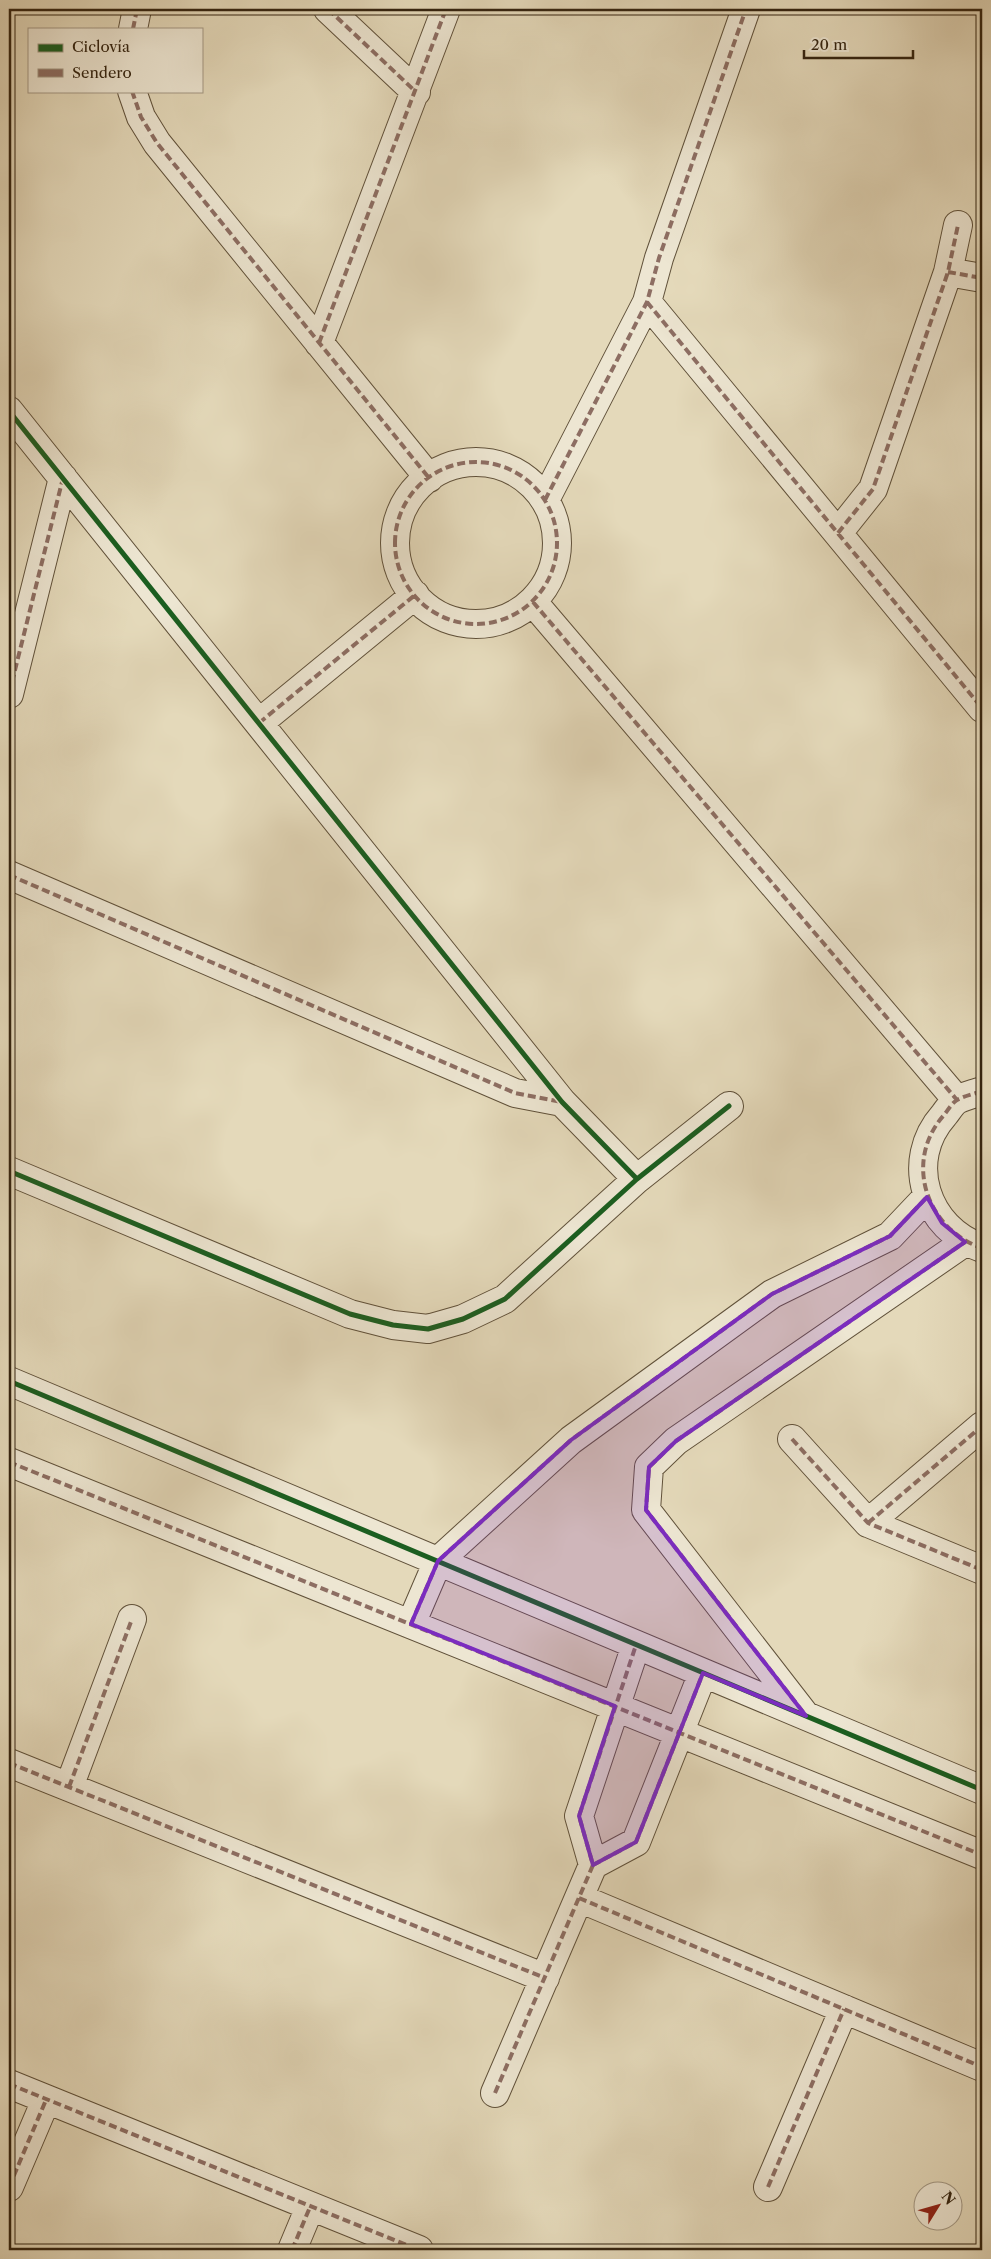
<svg xmlns="http://www.w3.org/2000/svg" width="991" height="2259" font-family="'Libre Caslon Text',serif">
  <style>
    .lines { fill: none; stroke-linecap: round; stroke-linejoin: round }
    .street-casing { stroke: #60513a; stroke-width: 30 }
    .street { stroke: #ede6d2; stroke-width: 28 }
    .quiet { stroke: #8d6e63; stroke-width: 4; stroke-dasharray: 8 4; stroke-linecap: butt }
    .cycleway-casing { stroke: #ede6d2; stroke-width: 8 }
    .cycleway { stroke: #1b5e20; stroke-width: 5 }
    .marked { fill: #7b2cbf; fill-opacity: 0.2; stroke: #7b2cbf; stroke-width: 4; stroke-linejoin: round }
  </style>
  <rect width="100%" height="100%" fill="#e4d9ba"/>
  <filter id="stains"><feTurbulence type="fractalNoise" baseFrequency=".004" numOctaves="4"/><feColorMatrix values="0 0 0 0 .2 0 0 0 0 .09 0 0 0 0 .02 0 0 0 .5 -.17"/></filter>
  <radialGradient id="worn" r=".72"><stop offset=".6" stop-color="#630" stop-opacity="0"/><stop offset="1" stop-color="#630" stop-opacity=".3"/></radialGradient>
  <g class="lines">
    <!-- street casing -->
    <g class="street-casing">
      <path id="street" d="M328,9L416,92
        M133,29L137,9
        M132,91L141,117L157,143L429,478
        M948,272L982,278
        M647,302L982,708
        M319,343L446,9
        M9,411L562,1102L637,1179
        M395 543a81 81 0 1 1 162 0a81 81 0 1 1-162 0Z
        M545,500L647,302L659,258L746,9
        M838,533L873,489L948,272L958,225
        M533,602L957,1100
        M9,694L63,478
        M259,723L415,595
        M9,875L515,1093L562,1102
        M9,1171L350,1314L393,1325L428,1329L463,1319L505,1299L637,1179L729,1106
        M982,1248C926,1229 903,1161 944,1115C948,1110 952,1103 957,1100C964,1096 974,1094 982,1091
        M9,1381L982,1790
        M792,1439L868,1523L982,1570
        M9,1462L982,1855
        M868,1523L982,1426
        M411,1624L438,1561L571,1440L772,1294L890,1236L927,1197
        M805,1715L646,1510L649,1467L676,1441L965,1242
        M9,1763L545,1978
        M69,1787L132,1619
        M593,1865L636,1842L703,1673
        M579,1898L982,2067
        M9,2084L419,2250
        M495,2093L593,1865L579,1816L636,1645
        M9,2187L46,2100
        M768,2187L844,2009
        M292,2250L310,2207"/>
    </g>
    <!-- street -->
    <use href="#street" class="street"/>
    <!-- quiet -->
    <path class="quiet" d="M328,9L416,92
      M133,29L137,9
      M132,91L141,117L157,143L429,478
      M948,272L982,278
      M647,302L982,708
      M319,343L446,9
      M395 543a81 81 0 1 1 162 0a81 81 0 1 1-162 0Z
      M545,500L647,302L659,258L746,9
      M838,533L873,489L948,272L958,225
      M533,602L957,1100
      M9,694L63,478
      M259,723L415,595
      M9,875L515,1093L562,1102
      M982,1091C974,1094 964,1096 957,1100C952,1103 948,1110 944,1115C903,1161 926,1229 982,1248
      M792,1439L868,1523L982,1570
      M9,1462L982,1855
      M868,1523L982,1426
      M411,1624L438,1561L571,1440L772,1294L890,1236L927,1197
      M803,1712L646,1510L649,1467L676,1441L965,1242
      M9,1763L545,1978
      M69,1787L132,1619
      M593,1865L636,1842L703,1673
      M579,1898L982,2067
      M9,2084L419,2250
      M495,2093L593,1865L579,1816L636,1645
      M9,2187L46,2100
      M768,2187L844,2009
      M292,2250L310,2207"/>
    <!-- cycleway casing -->
    <g class="cycleway-casing">
      <path id="cycleway" d="M9,411L562,1102L637,1179
        M9,1171L350,1314L393,1325L428,1329L463,1319L505,1299L637,1179L729,1106
        M9,1381L982,1790"/>
    </g>
    <!-- cycleway -->
    <use href="#cycleway" class="cycleway"/>
  </g>
  <!-- marked area -->
  <path class="marked" d="M927,1197L942,1223L965,1242L676,1441L649,1467L646,1510L806,1716L703,1673L636,1842L593,1865L579,1816L615,1706L411,1624L438,1561L571,1440L772,1294L890,1236Z"/>
  <!-- margin -->
  <rect width="991" height="2259" fill="none" stroke="#e4d9ba" stroke-width="30"/>
  <rect x="10" y="10" width="971" height="2239" fill="none" stroke="#342410" stroke-width="2.5"/>
  <rect x="15" y="15" width="961" height="2229" fill="none" stroke="#342410"/>
  <!-- legend -->
  <rect x="28" y="28" width="175" height="65" fill="#ede6d2" stroke="#a39884"/>
  <rect x="38" y="44" width="25" height="8" fill="#1b5e20" stroke="#a39884"/>
  <text x="72" y="52" font-size="15" fill="#342410">Ciclovía</text>
  <rect x="38" y="69" width="25" height="8" fill="#8d6e63" stroke="#a39884"/>
  <text x="72" y="78" font-size="15" fill="#342410">Sendero</text>
  <!-- north arrow -->
  <g transform="translate(938 2206) rotate(53)"><circle r="24" fill="#ede6d2" stroke="#a39884"/>
  <path d="M0-4L9 19L0 12L-9 19Z" fill="#8f2418"/>
  <text y="-8" font-size="14" font-weight="bold" text-anchor="middle" fill="#342410">N</text>
  </g>
  <!-- scale -->
  <path d="M804 50v8h109v-8" fill="none" stroke="#342410" stroke-width="2.5"/>
  <text x="811" y="50" font-size="15" fill="#342410" stroke="#ede6d2" stroke-width="4" paint-order="stroke">20 m</text>
  <rect width="100%" height="100%" filter="url(#stains)"/>
  <rect width="100%" height="100%" fill="url(#worn)"/>
</svg>
